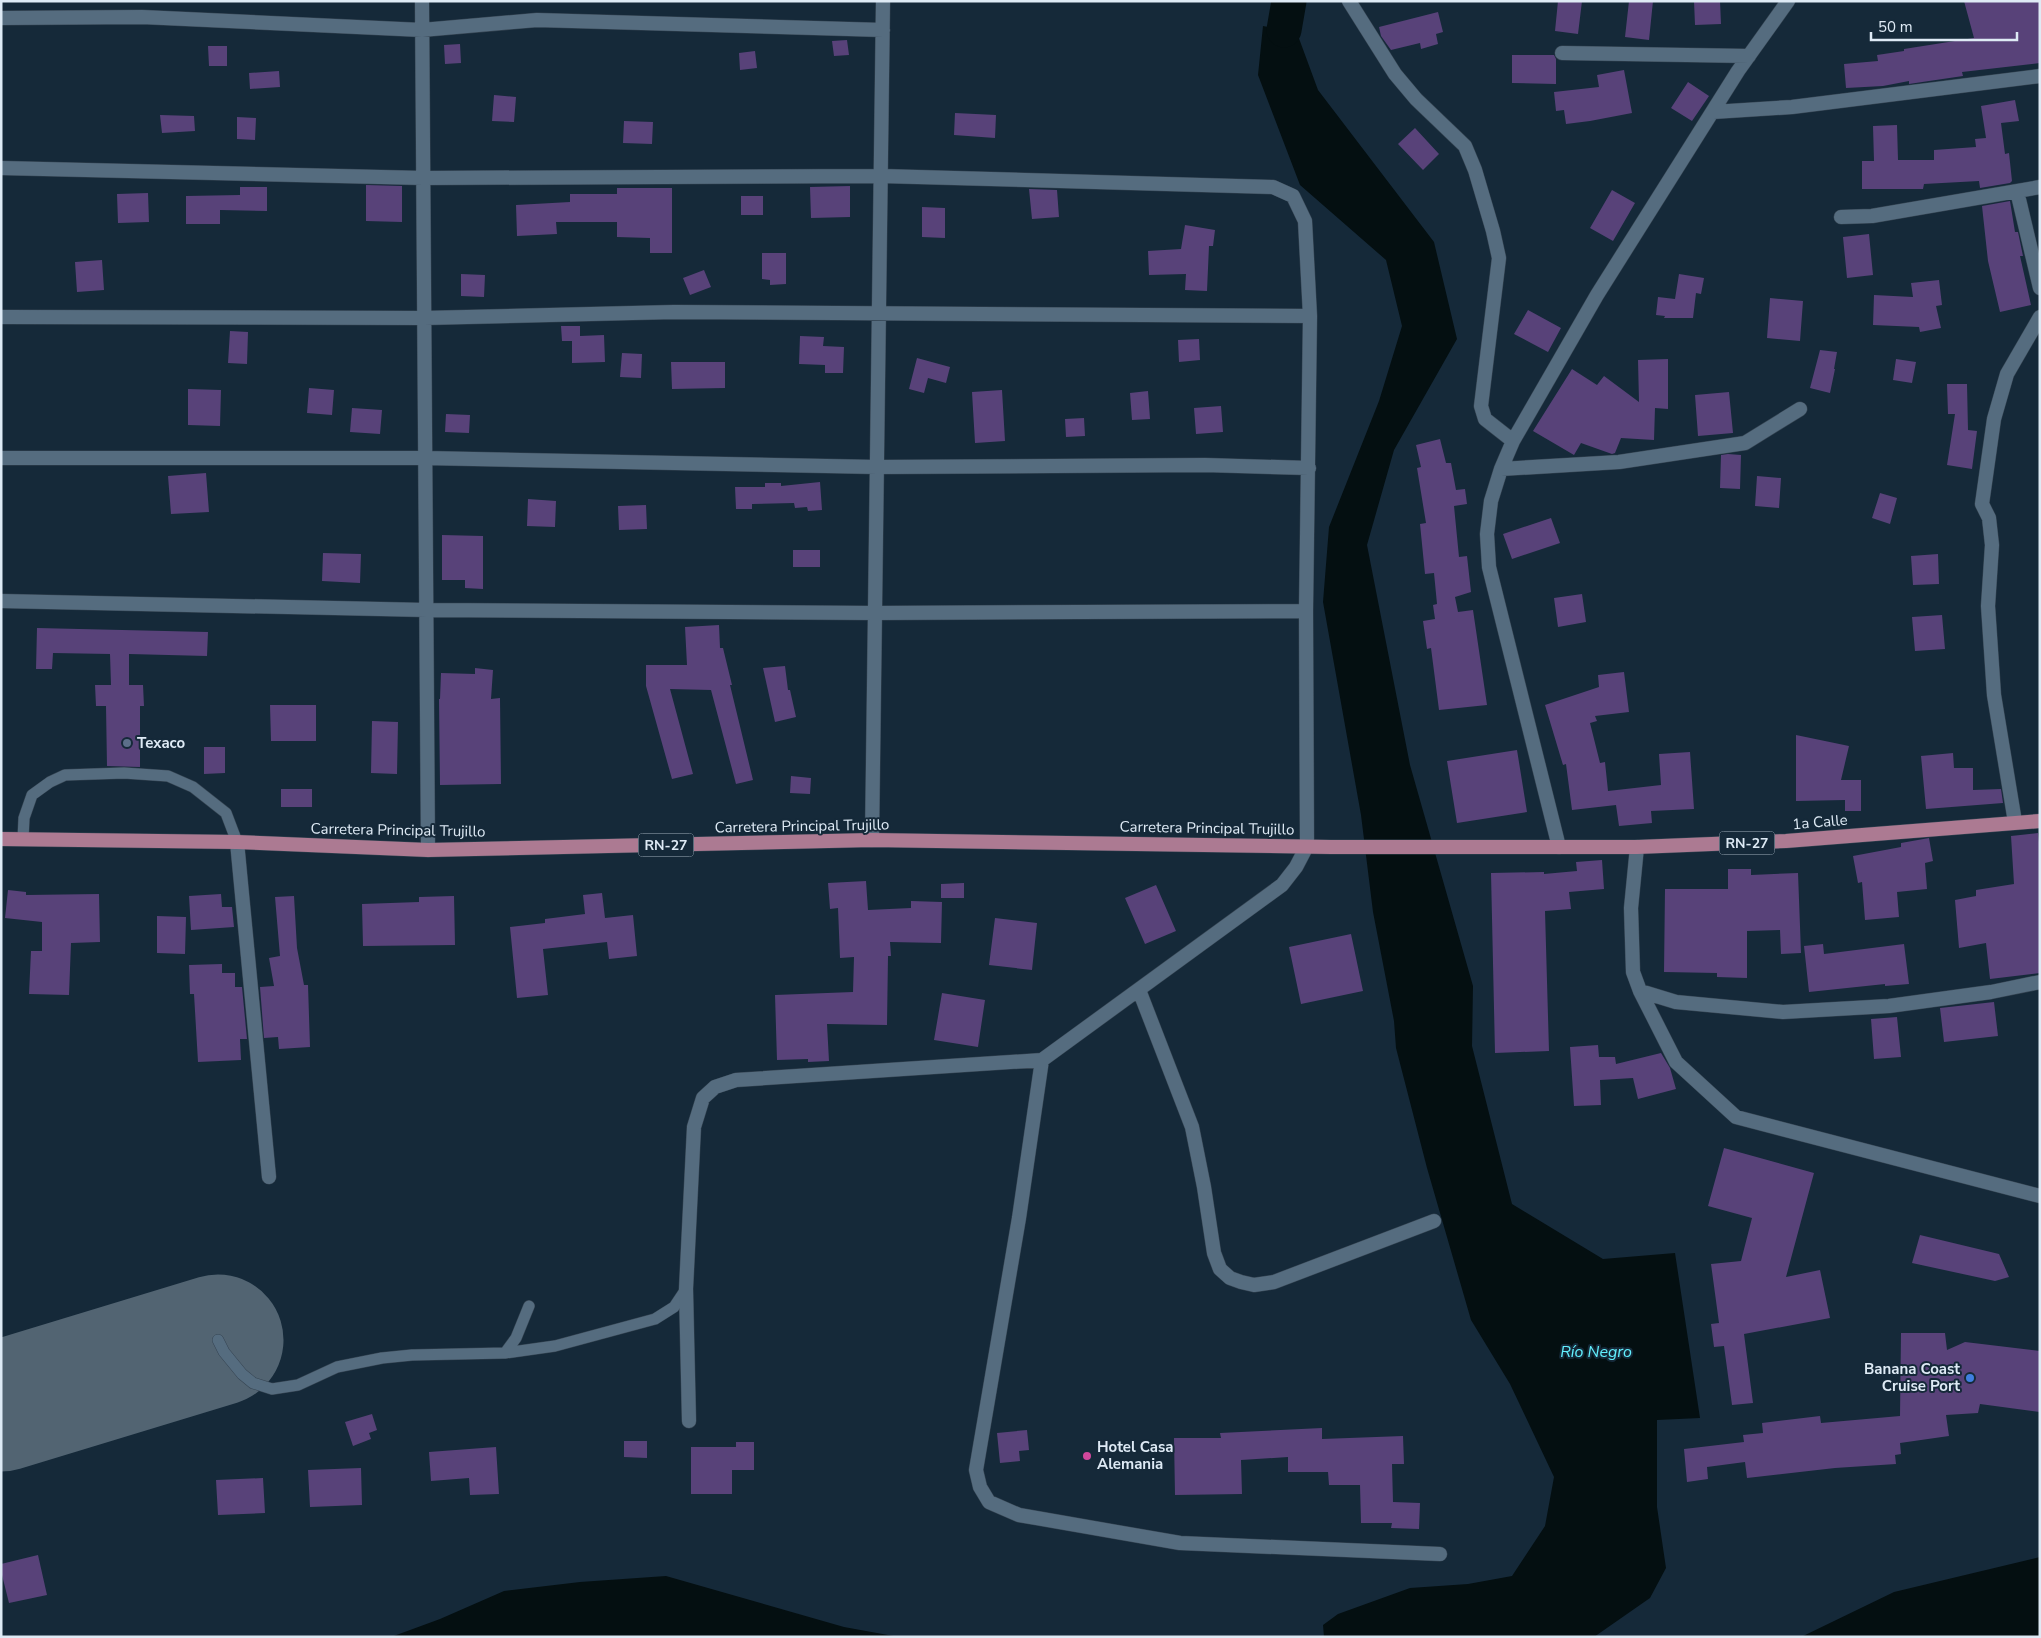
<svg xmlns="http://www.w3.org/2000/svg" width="2041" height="1638" font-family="'Nunito Sans',sans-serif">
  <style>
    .water { fill: #040f11 }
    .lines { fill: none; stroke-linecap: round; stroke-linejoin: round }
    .river { stroke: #040f11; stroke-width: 35 }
    .runway { stroke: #526472; stroke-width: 131 }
    .building { fill: #584279 }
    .service-casing { stroke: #364553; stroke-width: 12 }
    .minor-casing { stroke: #364553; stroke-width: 15 }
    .primary-casing { stroke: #364553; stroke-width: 15 }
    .service { stroke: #556c7f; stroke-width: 11 }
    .minor { stroke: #556c7f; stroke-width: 14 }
    .primary { stroke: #ac7a92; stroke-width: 14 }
    .service-dot { fill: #5c6f8a; stroke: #152939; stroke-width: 2 }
    .shop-dot { fill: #3f7fe0; stroke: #152939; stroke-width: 2 }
    .hotel-dot { fill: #d1479c; stroke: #152939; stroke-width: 2 }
    .labels { text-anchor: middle; stroke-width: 4; stroke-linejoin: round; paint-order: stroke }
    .shield { fill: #152939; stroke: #a2b0bd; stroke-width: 1 }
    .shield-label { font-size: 14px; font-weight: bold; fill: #deeaf5 }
    .poi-label { font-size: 15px; font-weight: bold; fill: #deeaf5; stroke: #152939; text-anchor: start }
    .street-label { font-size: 15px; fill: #deeaf5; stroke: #152939 }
    .water-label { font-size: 16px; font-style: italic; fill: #62f0fe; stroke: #152939 }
  </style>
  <rect width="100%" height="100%" fill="#152939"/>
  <!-- water -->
  <path class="water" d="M1263,26L1297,33L1318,90L1434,242L1457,339L1394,450L1367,545L1410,765L1473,986L1472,1046L1512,1204L1603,1259L1675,1253L1700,1418L1657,1420V1507L1666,1568L1650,1598L1594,1637H1324L1323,1625L1338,1614L1410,1588L1468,1584L1512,1576L1545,1526L1554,1477L1510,1384L1471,1320L1427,1168L1396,1048L1394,1021L1373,912L1361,815L1323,602L1329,527L1379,401L1402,326L1386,260L1300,185L1258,75Z
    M2040,1557V1637H1801L1894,1592Z
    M666,1576L844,1627L899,1637H391L440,1619L504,1591L580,1582Z"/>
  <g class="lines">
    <!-- river -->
    <path class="river" d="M1284,30L1289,1"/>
    <!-- runway -->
    <path class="runway" d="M1,1406L218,1340"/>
  </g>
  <!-- building -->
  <path class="building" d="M1558,1H1582L1578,34L1555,31Z
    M1629,1H1653L1649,40L1625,37Z
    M1694,1H1720L1721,24L1695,25Z
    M1964,1H2040V63L1962,72L1963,76L1929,81L1909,84V81L1883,86L1846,88L1844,64L1878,61L1877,55L1904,51V49L1974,38Z
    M1438,12L1443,32L1436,34L1438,44L1421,49L1420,43L1391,50L1381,36L1379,27Z
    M847,40L849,55L834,56L832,41Z
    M460,44L461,63L445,64L444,45Z
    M208,46H227V66H209Z
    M755,51L757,68L740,70L739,53Z
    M1512,55H1554L1556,59V84L1512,83Z
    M1624,70L1632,113L1590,121L1566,124L1564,110L1556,111L1554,92L1599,87L1597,75Z
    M279,71L280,87L250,89L249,73Z
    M1688,82L1709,96L1692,121L1671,108Z
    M494,95L516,97L514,122L492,121Z
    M2015,100L2019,121L2001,123L2005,154L2009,153L2012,181L2010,183L1980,188L1979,181L1924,184L1923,189H1862V161H1874L1873,126L1897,125L1898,160H1934V150L1976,147L1975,139L1986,138L1981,106Z
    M955,113L996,115L995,138L954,135Z
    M160,115L194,116L195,131L162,133Z
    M237,117L256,118L255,140L237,139Z
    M624,121L653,122L652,144L623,143Z
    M1415,128L1439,154L1423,170L1398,144Z
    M366,185L402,186V222L366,221Z
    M850,186V217L811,218L810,187Z
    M240,187H267V211L220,210V224H186V196L240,195Z
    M617,188H672V253H650V238L617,237V222H556L557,234L517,236L516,205L570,202V194H617Z
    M1029,189L1057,190L1059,217L1032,219Z
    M1612,190L1635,203L1613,241L1590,228Z
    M148,193L149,222L118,223L117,194Z
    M741,196H763V215H741Z
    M2010,201L2015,232H2018L2023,256H2020L2031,305L2000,312L1988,261L1982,206Z
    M922,207L945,208V238L922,237Z
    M1185,225L1215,230L1213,246H1209L1207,291L1185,290L1186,274L1149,275L1148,251L1181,249Z
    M1869,234L1873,275L1847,278L1843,237Z
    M762,253H786V284L770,285V280L762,279Z
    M102,260L104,290L77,292L75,262Z
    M704,270L711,287L690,295L683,278Z
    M461,274L485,275L484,297L461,296Z
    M1679,274L1704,278L1701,294L1696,293L1693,318H1664L1665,316L1656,315L1658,297L1675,299Z
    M1939,280L1942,305L1936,306L1941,328L1920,332L1919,327L1873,325L1874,295L1913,297L1911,283Z
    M1770,298L1803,301L1800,341L1767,338Z
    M1528,310L1561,328L1548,352L1514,334Z
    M561,326H580V336L604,335L605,362L572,363V341H562Z
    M230,331L248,332L247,364L228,363Z
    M800,336L824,337L823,346L844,347L843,373H825V365L799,364Z
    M1199,339L1200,360L1179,362L1178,340Z
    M1820,350L1837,352L1834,369H1835L1830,393L1810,388Z
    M622,353L642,354L641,378L620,377Z
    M917,358L950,367L946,383L928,378L924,393L909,389Z
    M1668,359V409L1655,408L1654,440L1621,438L1615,453L1612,454L1581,443L1574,455L1533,431L1572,369L1597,385L1604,376L1639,402L1638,360Z
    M1896,359L1916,362L1912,383L1893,380Z
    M671,362H725V388L672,389Z
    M1947,384H1967L1968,430L1977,431L1972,469L1947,465L1955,414H1948Z
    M309,388L334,390L332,415L307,413Z
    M188,389L221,390L220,426L188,425Z
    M1002,390L1005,441L975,443L972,392Z
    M1148,391L1150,419L1132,420L1130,393Z
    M1729,392L1733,433L1698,436L1695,395Z
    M1221,406L1223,432L1196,434L1194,408Z
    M352,408L382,410L380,434L350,432Z
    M446,414L470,415L469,433L445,432Z
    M1084,418L1085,436L1066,437L1065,419Z
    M1440,439L1446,463H1451L1456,490L1465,489L1467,504L1454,506L1459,557L1467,556L1471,592L1455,597L1458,612L1473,610L1487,705L1439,710L1431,648L1427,649L1423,621L1435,619L1433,605L1437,604L1434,573L1425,574L1420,524L1426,523L1417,468L1421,467L1416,445Z
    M1728,454L1741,455L1740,489L1720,488L1721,455Z
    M206,473L209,512L171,514L168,476Z
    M1757,476L1781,478L1779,508L1755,506Z
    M820,482L822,510L808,511L807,507L795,508L794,503L752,504V509H736L735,487H765V483H781V486Z
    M1880,493L1897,498L1890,524L1872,518Z
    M528,499L556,501L555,527L527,526Z
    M646,505L647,529L619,530L618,506Z
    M1551,518L1560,543L1512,559L1503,534Z
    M442,535L483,536V589L465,588V580H442Z
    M793,550H820V567H793Z
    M323,553L361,554L360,583L322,581Z
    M1938,554L1939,584L1913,585L1911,556Z
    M1582,594L1586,622L1558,627L1554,598Z
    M1942,615L1945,649L1915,651L1912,617Z
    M719,625L720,648H723L732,685H730L753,780L736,784L711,690L670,689L693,774L672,779L646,686V665H687L685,627Z
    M37,628L208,632L207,656L129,654V685H143L144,706H140V767L107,766L106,706H96L95,685H111L110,654L53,653L52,669H36Z
    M785,666L788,690H790L796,717L775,722L763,668Z
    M475,668L493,670L491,699L500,698L501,784L440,785L439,699H440L441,673L475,674Z
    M1624,672L1629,712L1595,716L1597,721L1590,723L1600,763L1605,762L1608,791L1661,785L1659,754L1690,752L1694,809L1651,811L1652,823L1619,826L1616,805L1572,810L1566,764L1563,765L1545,705L1599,687L1598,675Z
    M270,705H316V741H271Z
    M372,721L398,722L397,774L371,773Z
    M1796,735L1849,746L1841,780H1861V811H1845V800L1796,801Z
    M204,747H225V773L204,774Z
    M1517,750L1527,812L1457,823L1447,761Z
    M1953,753L1954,768H1973V790L2001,789L2003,803L1926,809L1921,756Z
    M791,776L811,778L810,794L790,793Z
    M281,789H312V807H281Z
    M2038,833L2040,851V973L1990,979L1986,943L1959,948L1955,900L1976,896V890L2014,884L2011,836Z
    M1929,838L1933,861L1925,863L1927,889L1897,892L1899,917L1865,920L1862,882L1858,883L1853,856L1901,847V843Z
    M1602,860L1604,889L1569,892L1571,909L1545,911L1549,1051L1495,1053L1491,873L1544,872V874L1577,871L1576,862Z
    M1728,869H1751V875L1798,873L1801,953L1781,954L1780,930L1747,931V978L1717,977V973L1664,972L1665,889H1728Z
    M866,881L868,910L911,908V901L942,902L941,943L890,942L891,956H888L887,1025L827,1024L829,1061L808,1062V1059L777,1060L775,995L853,992L854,957L840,958L838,908L830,909L828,883Z
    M964,883V898H941V884Z
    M1156,885L1176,931L1145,944L1125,898Z
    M8,890L26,892V895L99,894L100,942L71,943L69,995L29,994L31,951H42V922L5,918Z
    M602,893L605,918L633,915L637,956L609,959L607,942L543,949L548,995L517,998L510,927L545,923V919L585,914L583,895Z
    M221,894L222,907H232L234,927L191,930L189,896Z
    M294,896L297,948L304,985H308L310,1047L279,1049L278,1037L264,1038L260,987L274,986L269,958L280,956L275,897Z
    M454,896L455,945L363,946L362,904L419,902V897Z
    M157,916L186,917L185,954L157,953Z
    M995,918L1037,923L1032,970L989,965Z
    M1351,934L1363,991L1301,1004L1289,947Z
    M1823,944L1824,954L1904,944L1909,984L1885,986V984L1809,992L1804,946Z
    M222,964V973H235V987H242L247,1039H240L241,1060L198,1062L194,994H190L189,965Z
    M942,993L985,1000L978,1047L934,1040Z
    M1994,1002L1998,1036L1944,1042L1940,1008Z
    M1897,1017L1901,1057L1874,1059L1871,1019Z
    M1598,1045L1599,1057H1615L1616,1064L1661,1053L1670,1068L1676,1089L1638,1099L1633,1078L1600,1080L1601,1105L1574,1106L1570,1047Z
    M1724,1148L1814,1173L1786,1277L1820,1270L1830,1318L1744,1334L1753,1403L1732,1405L1724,1346L1714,1347L1711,1324L1719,1323L1711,1264L1741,1261L1752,1218L1708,1206Z
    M1920,1235L1999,1254L2009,1277L1995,1281L1912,1263Z
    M1901,1333H1945L1947,1350L1965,1342L2040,1351V1412L1980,1404L1978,1413L1946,1415L1949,1436L1900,1443L1901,1454L1895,1455L1896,1464L1835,1468L1747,1478L1745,1462L1707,1467L1708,1479L1687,1482L1684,1449L1744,1442L1743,1435L1763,1433L1762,1423L1820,1416L1821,1423L1900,1416Z
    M372,1414L377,1430L369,1433L371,1439L353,1446L345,1422Z
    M1322,1428V1439L1403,1436L1404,1464H1392L1393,1502L1420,1503L1419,1529L1391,1528L1392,1523H1361L1360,1485H1329L1328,1472H1288V1457L1241,1460L1242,1494L1175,1495L1174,1438H1221L1220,1433Z
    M1027,1430L1029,1450L1019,1451L1020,1461L1000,1463L997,1433Z
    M624,1441H647V1458L624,1457Z
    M736,1442H754V1470H732V1494H691V1447H736Z
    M496,1447L499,1494L470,1495L469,1478L431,1481L429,1452Z
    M361,1468L362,1505L310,1507L308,1470Z
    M263,1478L265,1513L218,1515L216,1480Z
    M38,1555L47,1595L9,1603L1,1571V1564Z"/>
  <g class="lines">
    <!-- service casing -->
    <g class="service-casing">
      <path id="service" d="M23,839L24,818L32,795L50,782L65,775L124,773L168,776L193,787L226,813L237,842
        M218,1340L224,1352L242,1374L253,1383L272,1389L298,1385L337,1367L382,1358L412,1355L505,1353L555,1346L655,1319L674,1307L686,1289
        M505,1353L516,1338L529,1306"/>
    </g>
    <!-- minor casing -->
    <g class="minor-casing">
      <path id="minor" d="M422,1L428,850
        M1349,1L1395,74L1416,99L1465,146L1475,170L1493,231L1499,258L1481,406L1485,419L1513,441
        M1,18L142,17L422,30L537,20L883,30
        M1562,53L1749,56
        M1713,112L1792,107L2040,76
        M1,168L423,178L881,176L1273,187L1293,196L1305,221L1310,316L1306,611L1307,846L1296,867L1282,885L1042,1060L1019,1218L976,1470L980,1487L989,1502L1019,1515L1180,1543L1440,1554
        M2017,191L2040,288
        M1841,217L1872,216L2040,187
        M1,317L424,318L674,312L1310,316
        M1,458H425L877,467L1205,465L1309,468
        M1501,469L1619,462L1745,443L1800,409
        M1,601L426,610L875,613L1306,611
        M2015,822L1994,695L1988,606L1992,545L1989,518L1982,504L1994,419L2007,374L2040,317
        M872,840L883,1
        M237,842L269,1177
        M1559,847L1489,567L1487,534L1491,501L1501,469L1513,441L1597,295L1738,71L1788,1
        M1637,847L1631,908L1633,972L1640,991L1676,1062L1736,1117L2040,1196
        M1139,990L1192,1127L1204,1187L1214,1253L1220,1269L1230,1278L1241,1282L1254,1285L1274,1282L1434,1221
        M1640,991L1676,1002L1783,1012L1889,1006L1991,992L2040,982
        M689,1421L686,1289L694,1127L703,1098L715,1087L736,1080L1042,1060"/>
    </g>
    <!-- primary casing -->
    <g class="primary-casing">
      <path id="primary" d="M1,839L237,842L428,850L872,840L1331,847H1637L1786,841L2040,821"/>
    </g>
    <!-- service -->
    <use href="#service" class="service"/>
    <!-- minor -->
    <use href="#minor" class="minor"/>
    <!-- primary -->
    <use href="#primary" class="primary"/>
  </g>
  <!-- markers -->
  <circle class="service-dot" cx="127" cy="743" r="5"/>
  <circle class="shop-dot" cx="1970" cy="1378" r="5"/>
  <circle class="hotel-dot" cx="1087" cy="1456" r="5"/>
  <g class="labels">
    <!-- shield labels -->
    <g class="shield">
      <rect x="1719.5" y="831.5" width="55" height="23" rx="4"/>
      <rect x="638.5" y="833.5" width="55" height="23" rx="4"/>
    </g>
    <g class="shield-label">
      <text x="1747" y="848">RN-27</text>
      <text x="666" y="850">RN-27</text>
    </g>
    <!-- poi labels -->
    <g class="poi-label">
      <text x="137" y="748">Texaco</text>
      <text x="1960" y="1374" text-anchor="end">Banana Coast<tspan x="1960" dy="17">Cruise Port</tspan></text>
      <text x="1097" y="1452">Hotel Casa<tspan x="1097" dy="17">Alemania</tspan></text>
    </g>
    <!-- street labels -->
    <g class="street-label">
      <text transform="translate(1820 822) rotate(-5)" y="5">1a Calle</text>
      <text transform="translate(802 826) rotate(-1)" y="5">Carretera Principal Trujillo</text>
      <text transform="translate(1207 828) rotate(1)" y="5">Carretera Principal Trujillo</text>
      <text transform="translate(398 830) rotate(1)" y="5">Carretera Principal Trujillo</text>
    </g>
    <!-- water labels -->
    <g class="water-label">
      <text x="1596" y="1357">Río Negro</text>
    </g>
  </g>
  <!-- border -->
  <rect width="2041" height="1638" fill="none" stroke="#deeaf5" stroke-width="5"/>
  <!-- scale -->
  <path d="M1871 32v8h146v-8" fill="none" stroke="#deeaf5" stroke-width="2.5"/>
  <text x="1878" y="32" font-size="15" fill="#deeaf5" stroke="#152939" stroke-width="4" paint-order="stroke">50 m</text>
</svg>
